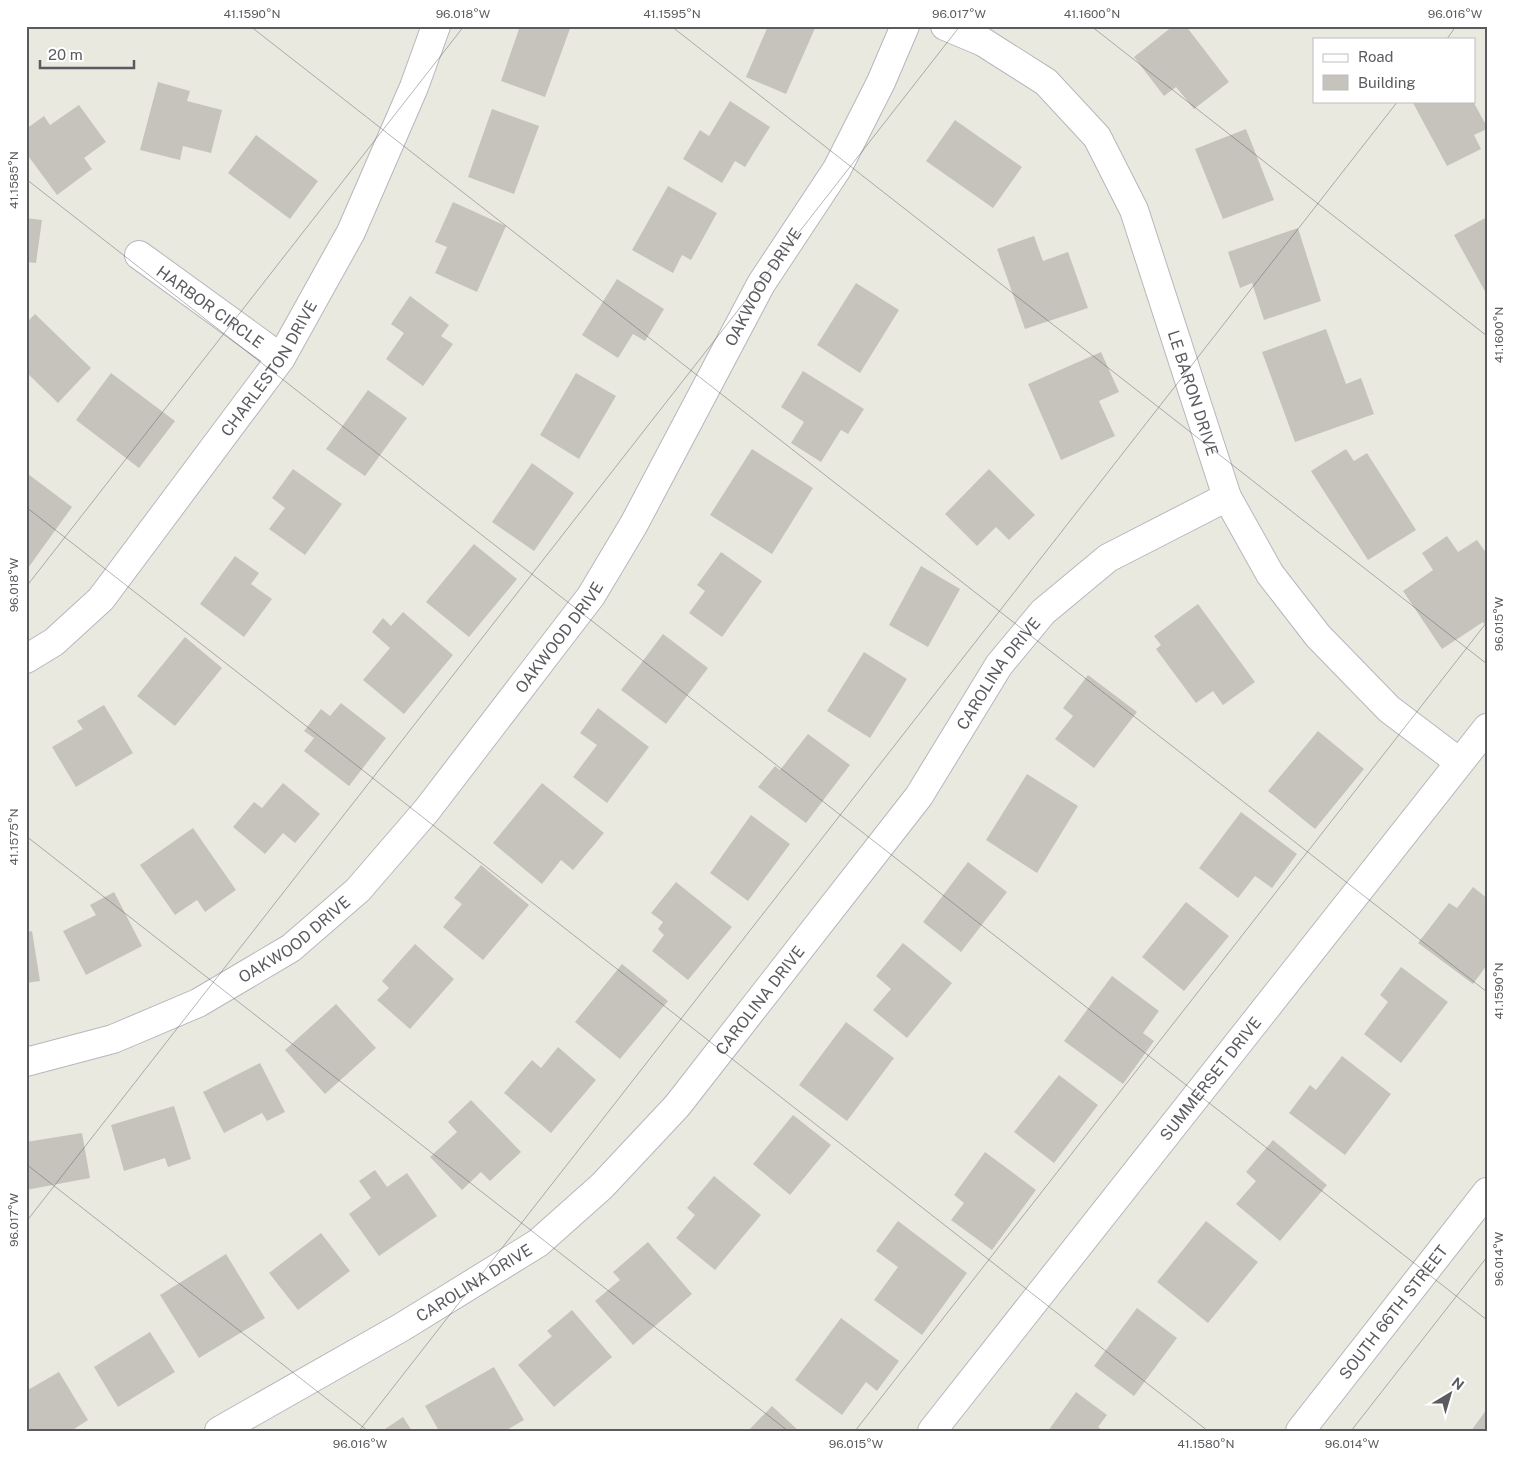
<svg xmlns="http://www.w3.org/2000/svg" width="1513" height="1457" font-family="'Public Sans',sans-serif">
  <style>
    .building { fill: #c6c3bd }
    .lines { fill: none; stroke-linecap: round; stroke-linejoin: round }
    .street-casing { stroke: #b6b7bc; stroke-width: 30 }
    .secondary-casing { stroke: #b4b6bb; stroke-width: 30 }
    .street { stroke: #fff; stroke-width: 28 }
    .secondary { stroke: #fff; stroke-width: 28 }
    .ticks { fill: none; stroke: #595b5f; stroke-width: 1; stroke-opacity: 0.45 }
    .labels { text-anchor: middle; stroke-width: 4; stroke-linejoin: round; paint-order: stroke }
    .street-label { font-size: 16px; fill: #595b5f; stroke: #fff }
    .neatline { fill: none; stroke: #595b5f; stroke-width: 2 }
    .ticks-label { font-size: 12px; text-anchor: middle; fill: #595b5f }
  </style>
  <rect width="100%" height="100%" fill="#eae9e0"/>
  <!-- building -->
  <path class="building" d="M520,26H571L545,97L501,81Z
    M768,26H816L786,94L746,77Z
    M1173,26H1186L1229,82L1194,109L1176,87L1164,96L1134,57Z
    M158,82L190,91L187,101L222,110L211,153L183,146L180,160L140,150Z
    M730,101L770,127L745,167L735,161L722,183L683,159L700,130L709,136Z
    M1412,101H1473L1487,127V129L1474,135L1481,149L1447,166Z
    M79,105L106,142L84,158L92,169L57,195L26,153V129L44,116L50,125Z
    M492,109L539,126L514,194L468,177Z
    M955,120L1022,167L993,208L926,161Z
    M1246,129L1274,200L1223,219L1195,149Z
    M256,135L318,181L290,219L228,173Z
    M668,186L717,213L691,260L682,255L673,273L632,250Z
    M453,202L506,226L477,292L435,273L447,247L435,242Z
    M1487,217V295L1454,235Z
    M26,218L42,220L36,263L26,262Z
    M1298,228L1321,301L1264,320L1252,283L1240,288L1228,252Z
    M1034,236L1043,261L1068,252L1088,308L1025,329L997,249Z
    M617,279L664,309L645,341L633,334L618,358L582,335Z
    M856,283L899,310L860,373L817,345Z
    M410,296L449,325L441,336L453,344L423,386L386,359L404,333L391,324Z
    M35,314L91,368L58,403L26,372V323Z
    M1326,329L1346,384L1361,378L1374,414L1295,442L1262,352Z
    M1101,352L1119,392L1099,401L1115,436L1061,460L1028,384Z
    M803,371L864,409L848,434L841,430L821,462L791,443L804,422L781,407Z
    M111,373L175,421L139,468L76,420Z
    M576,373L616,396L579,459L540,435Z
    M368,390L407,418L365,476L326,449Z
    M752,449L813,488L772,554L710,515Z
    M1346,449L1354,461L1367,453L1416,530L1368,560L1311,471Z
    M532,463L574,493L534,551L492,522Z
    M293,469L342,504L305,555L269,529L285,508L272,498Z
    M989,469L1035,515L1009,540L996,527L977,546L945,514Z
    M28,474L72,507L28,568L26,567Z
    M1447,536L1458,552L1477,540L1487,554V622L1484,624L1483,622L1442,649L1403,591L1433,570L1422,553Z
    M474,544L517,579L469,637L426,602Z
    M721,552L762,581L722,637L689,613L705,591L697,585Z
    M235,556L259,573L251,584L272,599L244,637L200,604Z
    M921,566L960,589L928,647L889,625Z
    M1198,604L1255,682L1223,705L1213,691L1196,703L1156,649L1161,645L1154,636Z
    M403,612L453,655L404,714L363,680L390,648L372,632L383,618L391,626Z
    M663,634L708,668L666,724L621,690Z
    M185,637L222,668L175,726L137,696Z
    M864,652L907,679L870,738L827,711Z
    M1088,675L1137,712L1094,768L1055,739L1073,716L1063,708Z
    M341,703L386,738L349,786L304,751L314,738L304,731L321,709L330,716Z
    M104,705L133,753L76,787L52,747L83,729L77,721Z
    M598,708L649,747L607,803L573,777L597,745L580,733Z
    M1318,731L1364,769L1315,829L1268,791Z
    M808,734L850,765L806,823L758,787L775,766L780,770Z
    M1027,774L1078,806L1037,873L986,840Z
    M283,783L320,814L295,843L283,833L265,854L233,827L254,802L262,808Z
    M542,783L604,833L573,870L561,860L542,884L493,843Z
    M1241,812L1297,854L1272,888L1255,876L1238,898L1199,868Z
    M751,815L790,844L748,901L710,873Z
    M193,828L236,890L205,912L197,900L175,915L140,865Z
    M968,862L1007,892L961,952L923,922Z
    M481,865L529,905L483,960L443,927L462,904L454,898Z
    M676,882L732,927L688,980L652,951L664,935L658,929L663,922L651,913Z
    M1473,887L1487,898V965L1473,984L1418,943L1449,903L1457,908Z
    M114,892L142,946L86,975L63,931L96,915L90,905Z
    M1186,902L1229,936L1184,991L1142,957Z
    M32,931L40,981L26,983V932Z
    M903,943L952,983L907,1038L873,1010L891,989L876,976Z
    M415,944L454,979L410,1029L377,1000L389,988L382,981Z
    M622,964L668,1001L620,1059L575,1022Z
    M1401,967L1448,1002L1401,1063L1364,1034L1388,1002L1380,995Z
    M1112,976L1159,1011L1143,1033L1154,1041L1123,1084L1064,1041Z
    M336,1004L376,1048L325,1094L285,1050Z
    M846,1022L894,1058L847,1121L799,1085Z
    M558,1047L596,1080L551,1133L504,1093L532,1060L541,1068Z
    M1342,1056L1391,1094L1345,1155L1289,1113L1310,1085L1316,1090Z
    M260,1063L285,1112L267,1121L262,1113L224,1133L203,1092Z
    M1059,1075L1098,1105L1054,1163L1014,1132Z
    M471,1100L521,1152L490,1181L481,1172L462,1190L430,1157L457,1132L448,1122Z
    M174,1106L191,1159L168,1167L165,1158L124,1171L111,1125Z
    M793,1115L831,1145L790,1195L753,1164Z
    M82,1133L90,1178L26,1190V1142Z
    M1273,1140L1327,1185L1280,1241L1236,1204L1256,1181L1246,1172Z
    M985,1152L1036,1190L992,1250L951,1220L964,1203L954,1195Z
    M375,1170L387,1187L407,1173L437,1216L379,1256L349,1214L371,1198L359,1181Z
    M714,1176L761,1215L715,1270L676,1238L695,1215L687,1208Z
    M898,1221L967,1273L922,1335L874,1300L898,1267L876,1251Z
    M1206,1221L1258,1262L1208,1323L1157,1282Z
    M321,1233L350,1271L298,1310L269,1273Z
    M648,1242L692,1294L633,1345L595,1301L620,1280L613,1272Z
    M226,1254L265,1318L199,1358L160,1295Z
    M1137,1308L1177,1338L1134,1396L1094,1366Z
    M572,1310L612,1357L554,1407L518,1365L552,1336L547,1331Z
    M841,1318L899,1361L877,1391L866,1382L842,1415L795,1380Z
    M150,1332L175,1372L118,1407L94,1367Z
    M494,1367L524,1420L505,1431H439L425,1406Z
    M59,1372L88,1420L71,1431H26V1391Z
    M1076,1392L1107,1415L1098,1427L1104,1431H1048Z
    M772,1406L799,1431H748Z
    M1487,1409V1431H1471Z
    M403,1417L412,1431H382Z"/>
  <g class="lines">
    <!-- street casing -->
    <g class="street-casing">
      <g id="street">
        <path id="s1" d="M945,26L983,42L1046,82L1097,137L1134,210L1227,497L1270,574L1318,636L1389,709L1459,762"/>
        <path id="s2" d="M139,255L281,358"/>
        <path id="s3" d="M26,659L54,642L101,599L281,358L351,232L414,87L436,26"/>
        <path id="s4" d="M26,1062L113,1039L198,1003L291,948L358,890L427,810L591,596L634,524L761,284L837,169L881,82L905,26"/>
        <path id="s5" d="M219,1431L402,1327L538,1243L602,1186L677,1106L919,796L999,665L1043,612L1108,558L1227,497"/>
        <path id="s6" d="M932,1431L1487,728"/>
      </g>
    </g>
    <!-- secondary casing -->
    <g class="secondary-casing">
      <g id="secondary">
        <path id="s7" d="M1300,1431L1487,1192"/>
      </g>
    </g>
    <!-- street -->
    <use href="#street" class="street"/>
    <!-- secondary -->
    <use href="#secondary" class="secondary"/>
  </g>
  <!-- ticks -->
  <path class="ticks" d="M250,26L1487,992M671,26L1487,664M1091,26L1487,336M1447,39L1456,26M26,179L1487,1320M26,507L1208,1431M26,587L464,26M26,836L788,1431M26,1164L368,1431M26,1222L960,26M359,1431L1398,101M855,1431L1487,622M1351,1431L1487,1257"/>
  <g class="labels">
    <!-- street labels -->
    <g class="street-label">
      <text dy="6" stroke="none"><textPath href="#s4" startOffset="1108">OAKWOOD DRIVE</textPath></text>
      <text dy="6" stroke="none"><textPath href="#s2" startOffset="88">HARBOR CIRCLE</textPath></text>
      <text dy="6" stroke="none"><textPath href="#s3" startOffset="382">CHARLESTON DRIVE</textPath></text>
      <text dy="6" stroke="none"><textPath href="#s1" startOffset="465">LE BARON DRIVE</textPath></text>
      <text dy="6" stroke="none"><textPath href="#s4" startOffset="702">OAKWOOD DRIVE</textPath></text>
      <text dy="6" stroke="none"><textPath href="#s5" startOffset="1105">CAROLINA DRIVE</textPath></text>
      <text dy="6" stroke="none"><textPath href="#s4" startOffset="298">OAKWOOD DRIVE</textPath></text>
      <text dy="6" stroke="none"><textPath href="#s5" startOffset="700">CAROLINA DRIVE</textPath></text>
      <text dy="6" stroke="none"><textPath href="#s6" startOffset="449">SUMMERSET DRIVE</textPath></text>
      <text dy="6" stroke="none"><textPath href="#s5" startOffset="295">CAROLINA DRIVE</textPath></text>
      <text dy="6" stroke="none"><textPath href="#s7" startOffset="151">SOUTH 66TH STREET</textPath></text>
    </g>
  </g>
  <!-- border -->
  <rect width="1513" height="1457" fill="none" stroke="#ffffff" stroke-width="55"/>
  <!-- legend -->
  <rect x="1313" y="38" width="162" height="65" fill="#ffffff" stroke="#bdbdbf"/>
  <rect x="1323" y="54" width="25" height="8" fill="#ffffff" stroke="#bdbdbf"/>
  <text x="1358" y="62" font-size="15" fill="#595b5f">Road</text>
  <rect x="1323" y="75" width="25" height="15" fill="#c6c3bd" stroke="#bdbdbf"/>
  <text x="1358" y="88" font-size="15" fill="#595b5f">Building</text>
  <!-- north arrow -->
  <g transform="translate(1450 1394) rotate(38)" stroke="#ffffff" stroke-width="4" paint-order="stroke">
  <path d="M0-4L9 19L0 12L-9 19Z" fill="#595b5f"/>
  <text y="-8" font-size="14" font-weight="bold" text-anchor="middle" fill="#595b5f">N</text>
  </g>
  <!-- scale -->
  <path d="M40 60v8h94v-8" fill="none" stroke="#595b5f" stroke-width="2.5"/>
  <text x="48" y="60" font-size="15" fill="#595b5f" stroke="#ffffff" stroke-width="4" paint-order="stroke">20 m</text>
  <rect x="28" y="28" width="1458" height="1402" class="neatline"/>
  <g class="ticks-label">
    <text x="252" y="18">41.1590°N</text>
    <text x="463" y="18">96.018°W</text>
    <text x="672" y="18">41.1595°N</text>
    <text x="959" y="18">96.017°W</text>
    <text x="1092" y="18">41.1600°N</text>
    <text x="1455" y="18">96.016°W</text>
    <text transform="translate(14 180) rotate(-90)" y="4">41.1585°N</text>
    <text transform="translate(1499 335) rotate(-90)" y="4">41.1600°N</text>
    <text transform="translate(14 585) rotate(-90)" y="4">96.018°W</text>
    <text transform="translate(1499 624) rotate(-90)" y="4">96.015°W</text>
    <text transform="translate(14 837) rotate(-90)" y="4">41.1575°N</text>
    <text transform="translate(1499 991) rotate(-90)" y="4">41.1590°N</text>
    <text transform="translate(14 1220) rotate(-90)" y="4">96.017°W</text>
    <text transform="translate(1499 1259) rotate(-90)" y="4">96.014°W</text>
    <text x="360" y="1448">96.016°W</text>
    <text x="856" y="1448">96.015°W</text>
    <text x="1206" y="1448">41.1580°N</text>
    <text x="1352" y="1448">96.014°W</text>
  </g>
</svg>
